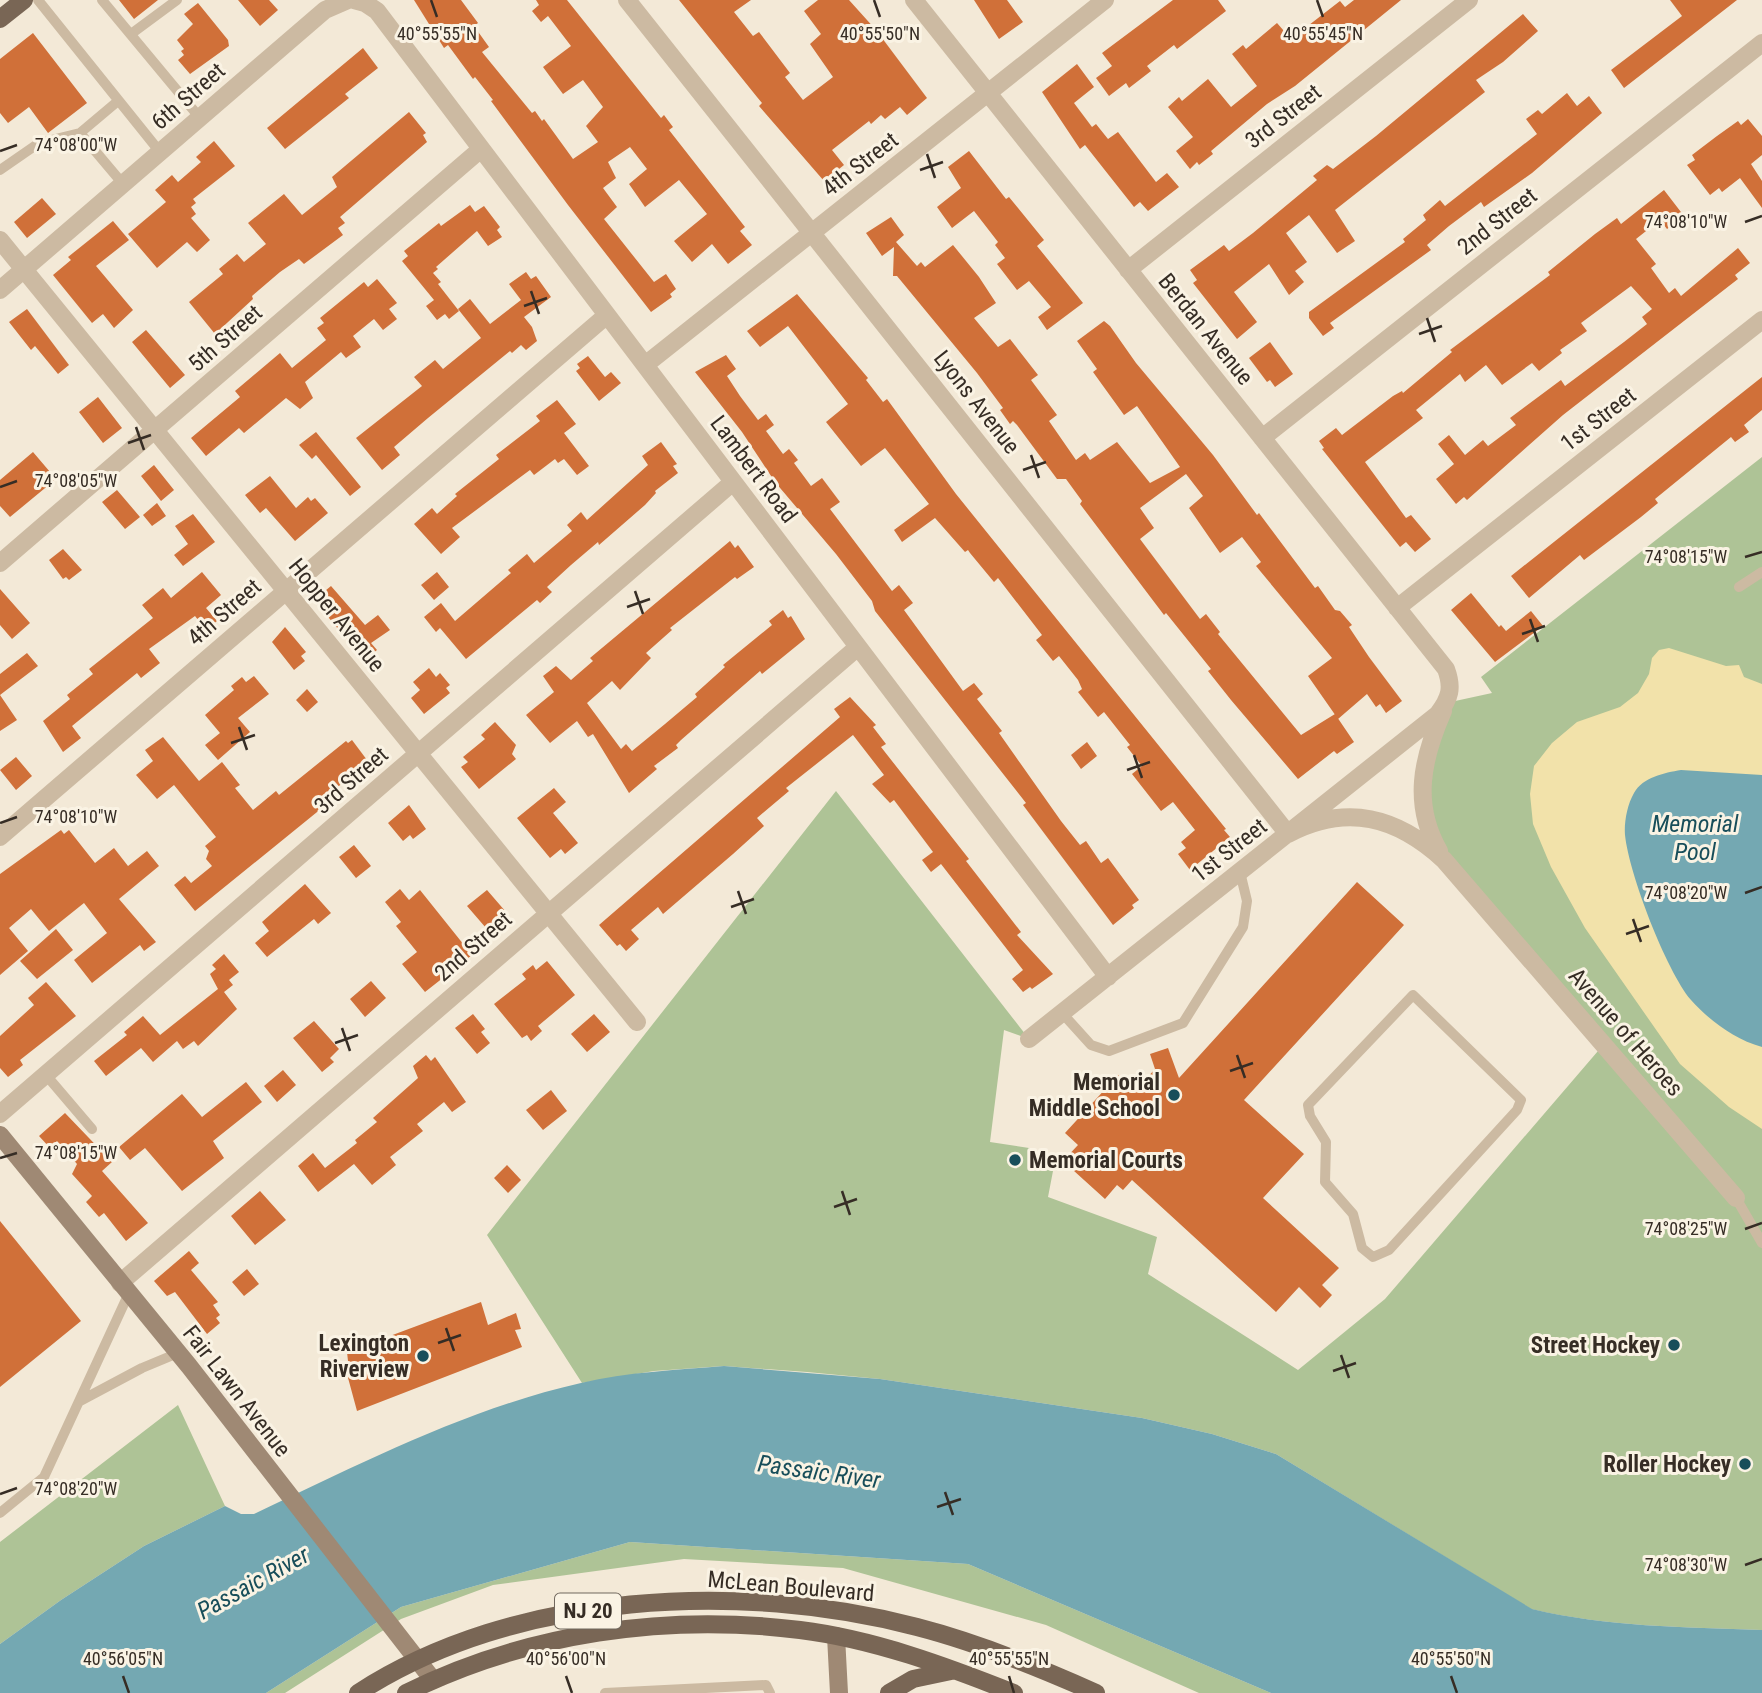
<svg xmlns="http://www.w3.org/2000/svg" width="1762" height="1693" font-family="'Roboto Condensed',sans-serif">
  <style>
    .green { fill: #aec396 }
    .sand { fill: #f2e2aa }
    .water { fill: #74a8b2 }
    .building { fill: #d07039 }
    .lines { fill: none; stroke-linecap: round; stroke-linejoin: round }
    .lane { stroke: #ccbaa2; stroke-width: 10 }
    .street { stroke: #ccbaa2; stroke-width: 18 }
    .secondary { stroke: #9f8974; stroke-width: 18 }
    .primary { stroke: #796655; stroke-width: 18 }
    .ticks { fill: none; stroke: #362d25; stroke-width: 2.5 }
    .poi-dot { fill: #184e5a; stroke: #faf3e4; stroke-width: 2.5 }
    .labels { text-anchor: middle; stroke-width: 6; stroke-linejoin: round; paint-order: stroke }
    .shield { fill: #faf3e4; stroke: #71685e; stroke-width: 2 }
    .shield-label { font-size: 21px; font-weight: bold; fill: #362d25 }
    .street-label { font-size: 23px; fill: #362d25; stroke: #faf3e4 }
    .poi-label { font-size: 23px; font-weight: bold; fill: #362d25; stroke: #faf3e4; text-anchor: end }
    .water-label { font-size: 24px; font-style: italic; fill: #184e5a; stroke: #faf3e4 }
    .ticks-label { font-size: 18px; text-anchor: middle; fill: #362d25; stroke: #faf3e4; stroke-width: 6; stroke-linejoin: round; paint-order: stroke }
  </style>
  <rect width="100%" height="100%" fill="#f3e9d7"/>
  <!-- green -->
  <path class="green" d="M1762,457V1630C1684,1627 1607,1627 1531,1609L1276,1454L1212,1434L1142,1418L880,1379L807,1372L724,1366L654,1371L582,1383L487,1235L836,791L1029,1039L1004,1030L990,1142L1029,1148L1053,1171L1048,1197L1157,1237L1148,1274L1298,1370L1385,1299L1604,1044L1444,860L1421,798L1446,703L1492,693L1481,677Z
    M178,1405L225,1506L144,1546L61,1600L0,1644V1542Z
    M630,1542L968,1564L1271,1693H1199L1046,1625L843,1568L684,1559L493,1585L401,1619L285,1693H266L401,1607Z"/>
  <!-- sand -->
  <path class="sand" d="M1669,648L1726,666L1739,665L1744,677L1762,684V1129L1729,1107L1680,1064L1585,928L1551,867L1533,824L1530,794L1534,766L1552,743L1577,722L1620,707L1638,693L1649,674L1652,658L1659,650Z"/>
  <!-- water -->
  <path class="water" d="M1681,770L1762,775V1047C1734,1039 1710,1021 1691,1000C1666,970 1629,874 1625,835C1624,823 1627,805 1634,793C1643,777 1664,773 1681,770Z
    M724,1366L880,1379L1142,1418L1212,1434L1276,1454L1532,1609C1607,1627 1684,1627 1762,1630V1693H1271L968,1564L630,1542L401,1607L266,1693H0V1644L61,1600L144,1546L225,1506L241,1514H254C360,1464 466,1409 581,1383C627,1372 676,1370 724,1366Z"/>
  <!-- building -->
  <path class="building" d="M119,0H158L134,19Z
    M238,0H269L278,10L260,26Z
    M414,0H461L478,23L474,26L489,47L482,52L532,113L535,111L542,121L544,119L573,159L598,142L586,126L603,107L583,80L563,94L554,82L543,67L571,46L548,16L541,22L532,11L539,5L536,0H567L661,118L664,115L673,127L669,130L745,227L740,231L752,245L728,264L712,244L692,262L674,241L707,214L679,180L645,207L629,184L647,169L630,147L608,162L616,178L603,188L617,207L604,219L654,282L666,274L676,289L670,294L672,297L651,312L568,205L491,101L493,100L475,77L473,79L448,45L444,48Z
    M679,0H751L734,12L753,36L759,32L790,73L785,77L803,100L833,77L810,44L821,34L804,11L818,0H849L876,30L927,98L907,115L900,107L885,119L881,115L871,124L869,121L832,150L844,165L824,181L759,106L762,103L757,97Z
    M974,0H1007L1023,22L999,39Z
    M1173,0H1218L1226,11L1177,49L1174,45L1147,66L1151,71L1129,88L1126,83L1109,96L1096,78L1112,66L1102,53Z
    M1354,0H1401L1295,86L1267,104L1211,151L1213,154L1199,165L1197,162L1190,169L1176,151L1193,137L1168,107L1179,97L1182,101L1208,79L1231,107L1257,86L1232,54L1243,45L1246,49L1277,23L1291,39L1340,1L1345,7Z
    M1670,0H1737L1624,88L1611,70L1682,16Z
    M198,3L228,40L229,46L190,74L178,60L184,55L181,51L184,49L177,40L193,24L184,14Z
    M1523,14L1538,31L1503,62L1476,80L1485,92L1335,210L1355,241L1337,253L1309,215L1286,233L1307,262L1295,271L1304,282L1289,295L1269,264L1234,292L1257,322L1237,339L1193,283L1197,280L1190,270L1224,245L1229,251L1253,233L1317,180L1313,176L1327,165L1333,169L1376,136Z
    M33,33L87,103L48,133L29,107L8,123L0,113V59Z
    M363,48L378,68L345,94L349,98L285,149L267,128Z
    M1077,64L1094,87L1074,103L1092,127L1096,124L1108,139L1118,132L1156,182L1167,173L1179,187L1148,211L1140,202L1134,207L1085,145L1080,149L1042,92Z
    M1567,93L1577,106L1589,96L1602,113L1532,173L1484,207L1481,202L1449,226L1427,245L1431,250L1330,323L1334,328L1323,336L1309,318V312L1405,242L1403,239L1426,220L1423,215L1440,200L1445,206L1537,134L1526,119L1538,110L1542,114Z
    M409,112L426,133L423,135L427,142L340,217L345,223L338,228L343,235L304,264L299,259L280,272L252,296L253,299L215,334L189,302L223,274L219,269L237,254L244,262L266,244L248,223L284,194L302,215L337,187L332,177Z
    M1748,119L1762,136V155L1751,164L1762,181V208L1740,178L1722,192L1719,188L1710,195L1687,165L1695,160L1692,155L1717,136L1738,121L1741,125Z
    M214,141L235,166L193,199L196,203L191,207L196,214L191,218L210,240L197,252L187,242L157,268L128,234L166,202L155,190L172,175L178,182L201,162L196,157Z
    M969,151L1006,199L1009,197L1044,240L1037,246L1083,303L1047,330L1038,317L1051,307L1029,281L1017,290L997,264L1005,258L995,245L998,242L974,211L952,228L937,207L961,188L948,167Z
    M1664,190L1684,216L1667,229L1660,220L1636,239L1656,264L1651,268L1669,293L1675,288L1681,296L1738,248L1750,263L1735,275L1738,279L1563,415L1467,500L1464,497L1456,504L1436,479L1454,464L1438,444L1449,435L1465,455L1483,440L1488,446L1516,425L1510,418L1561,380L1565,386L1624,342L1647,324L1642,317L1652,309L1631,286L1581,323L1587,331L1560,350L1562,353L1539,371L1532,363L1502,385L1486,365L1465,382L1460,374L1416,410L1423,418L1365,462L1406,518L1411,515L1431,539L1415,552L1406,542L1400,547L1322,449L1324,448L1319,441L1336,428L1342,435L1393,396L1402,391L1403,393L1452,352L1450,350L1550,275L1548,272L1595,234L1617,218L1621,224Z
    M42,198L56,214L27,238L14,222Z
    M470,205L475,212L484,206L500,227L497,230L502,237L488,246L477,231L436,267L438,269L433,273L441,282L438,284L459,311L449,319L445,314L437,320L426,306L434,300L402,261L408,256L404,251L439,223L441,226Z
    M891,217L904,235L896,242L917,266L921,262L925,267L953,245L979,277L996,303L974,318L998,347L1010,339L1038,375L1031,380L1057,415L1049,421L1076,460L1085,453L1090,460L1117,442L1150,483L1180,467L1137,406L1124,415L1093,372L1097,369L1077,341L1104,321L1110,326L1136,363L1213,455L1257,515L1259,513L1315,588L1318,586L1335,610L1340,611L1352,625L1349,627L1369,657L1402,701L1386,713L1380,704L1376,707L1367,694L1338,719L1308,676L1332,658L1256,566L1261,562L1242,537L1220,553L1189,508L1203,496L1186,474L1140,508L1154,528L1140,539L1200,619L1206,614L1220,632L1218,634L1301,735L1335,714L1354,742L1337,754L1334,751L1298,779L1231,700L1208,671L1211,669L1166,613L1164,615L1080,504L1082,501L1066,479H1057L1017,425L1013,421L1010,424L1000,410L1003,408L977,373L897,276H893L894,247L882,256L866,233Z
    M113,221L129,240L96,266L133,310L114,328L103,314L92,323L53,275L71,260L68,257Z
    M526,272L531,279L536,276L551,297L524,317L532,327L537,341L526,350L521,345L512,353L510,351L428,418L394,447L400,455L382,470L356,438L422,386L414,377L435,360L443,369L481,338L458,309L470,299L490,324L521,300L509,284Z
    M377,279L397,303L389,309L397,319L383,330L374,319L353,336L361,347L346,358L341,352L305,382L313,398L300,409L286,398L244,433L239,428L206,456L191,438L240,397L235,391L280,353L292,368L326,340L317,328L324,323L320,318L364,282L368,287Z
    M797,294L868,378L866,380L883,402L887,399L956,494L1226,829L1224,830L1230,837L1190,870L1178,854L1186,848L1181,842L1195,830L1173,802L1161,811L1132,774L1142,766L1127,747L1130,745L1104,712L1098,717L1078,692L1082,689L1078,680L1059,656L1053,661L1036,640L1042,635L998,578L994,582L970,553L968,550L965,552L935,518L902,542L894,530L929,504L885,448L861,466L826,422L848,404L788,326L760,347L747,331Z
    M27,309L69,365L58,374L35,346L31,350L9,322Z
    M146,330L185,375L170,388L132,342Z
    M1270,342L1293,374L1275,387L1270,380L1267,382L1249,358Z
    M726,355L736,369L727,376L740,396L758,420L766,414L774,425L766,431L783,454L789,449L798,460L794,463L811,486L822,478L840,502L830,509L892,591L899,585L913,603L904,610L963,691L974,683L983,694L977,699L1002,731L999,733L1061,821L1080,845L1086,841L1101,863L1108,858L1139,900L1132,905L1134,908L1113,925L1023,805L1026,803L875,611L872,601L836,554L775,482L742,432L695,372Z
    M588,356L605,377L611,372L621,383L599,401L576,371L580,368L577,364Z
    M1762,377V410L1744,425L1749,432L1735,442L1731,437L1655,499L1658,503L1641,517L1584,560L1580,555L1529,598L1511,576Z
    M98,397L122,428L103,443L79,412Z
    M557,400L576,424L564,433L589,466L577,475L564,459L558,463L555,459L534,475L530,470L452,528L460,537L441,554L414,524L432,508L437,514L457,496L455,494L499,459L496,455L540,421L536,416Z
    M316,432L361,487L350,496L316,455L312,459L299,445Z
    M661,442L677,464L673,466L678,473L655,491L656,493L645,505L599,545L598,542L571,565L547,587L552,592L540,603L537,600L466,659L440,628L436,632L424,617L441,603L455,621L511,573L508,570L527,554L534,563L572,531L567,525L581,512L587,520L648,465L642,456Z
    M33,452L56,479L10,517L0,506V480Z
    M154,465L174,490L161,501L141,476Z
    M270,476L296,508L308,497L311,501L315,498L328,513L295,541L266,508L260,513L245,495Z
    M117,490L140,517L125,529L102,502Z
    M157,503L166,516L152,526L143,515Z
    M193,514L215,542L183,566L174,555L188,544L175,526Z
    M730,541L735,548L738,545L754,567L737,579L735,577L670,628L672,630L646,653L651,658L620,690L612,681L587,703L621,749L626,744L632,751L665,724L697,697L695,694L725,667L723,665L772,625L769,621L783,610L788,618L791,616L805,639L762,674L760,671L681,740L676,745L678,748L654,766L657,769L629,793L593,734L588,737L577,721L550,743L526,715L554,692L543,676L556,666L571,680L593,661L590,658Z
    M63,549L82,570L69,580L66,577L63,579L49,560Z
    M202,572L221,595L206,608L217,621L206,630L195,616L149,649L160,663L141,678L137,673L72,726L81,738L63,752L43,721L70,699L67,695L93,674L89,669L153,618L142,605L163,588L171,598Z
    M437,572L449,587L434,600L421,585Z
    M331,586L365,625L378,615L390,630L371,643L377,650L364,660L314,600Z
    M0,589L30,623L12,639L0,625Z
    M1471,593L1499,627L1501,625L1506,631L1531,611L1543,626L1495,662L1451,610Z
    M285,627L306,652L301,656L305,661L294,670L272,642Z
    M27,653L38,666L0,695L17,720L0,731V674Z
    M429,668L436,677L440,673L450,685L446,688L450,693L424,714L411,698L420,690L413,682Z
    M254,676L269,694L238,718L250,732L218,760L205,745L220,733L205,715L234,690L231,686L242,677L246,682Z
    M307,689L318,702L307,712L296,700Z
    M850,697L876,725L873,727L886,744L881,747L969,859L966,861L1021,932L1017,935L1053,974L1032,989L1030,987L1023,992L1012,979L1023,970L941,864L931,872L922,860L933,852L894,800L890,803L872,784L884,775L853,735L786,788L789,791L757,818L764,826L733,854L663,914L658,907L631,930L639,939L626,951L620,944L617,946L599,925L840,717L834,709Z
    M495,722L516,745L512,754L516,759L479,789L461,767L468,762L463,757L485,739L481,735Z
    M163,737L199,781L222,762L240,785L235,788L253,810L276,791L279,795L346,741L348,743L352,740L367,760L358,766L360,769L334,790L338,795L195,911L174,885L185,876L191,883L212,866L206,859L209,851L205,846L216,837L174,785L157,799L136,775L153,761L145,750Z
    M1087,742L1097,756L1081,769L1071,755Z
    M16,757L32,776L16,790L0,770Z
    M554,788L566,802L553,813L578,843L565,854L561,849L550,858L517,818Z
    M409,805L426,829L413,839L410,835L403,841L388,823Z
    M61,830L64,834L69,830L95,863L114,848L128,866L147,851L159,866L119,899L156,942L144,951L140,945L92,983L74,960L107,933L84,903L49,931L31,909L9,928L28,951L0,975V874Z
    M354,845L371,866L356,878L339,857Z
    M1357,882L1404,925L1244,1100L1304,1154L1263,1198L1339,1268L1322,1285L1332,1295L1320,1308L1299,1287L1276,1312L1132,1180L1123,1190L1117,1185L1105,1199L1063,1161L1078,1145L1065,1133L1118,1075L1135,1091L1155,1069L1150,1054L1168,1048L1179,1078Z
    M305,884L331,913L318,924L314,919L267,957L255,943L269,931L262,922Z
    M400,889L409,900L420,890L472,955L425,992L402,964L417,952L396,926L401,922L385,902Z
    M487,890L506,912L486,928L467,906Z
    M56,929L73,950L37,979L20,961Z
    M224,954L239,972L229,980L233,985L224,992L237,1009L198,1046L194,1041L183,1049L177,1041L153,1062L141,1048L106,1076L94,1061L127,1035L124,1032L143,1016L160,1035L218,989L210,974L216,969L212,965Z
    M547,961L575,995L538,1026L542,1031L531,1041L527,1035L522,1038L494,1004L526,979L522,974L533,965L536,970Z
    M371,981L386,998L365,1017L350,999Z
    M46,982L76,1016L20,1060L23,1065L8,1077L0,1068V1036L34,1005L28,998Z
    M473,1014L485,1029L481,1032L490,1043L477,1054L455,1028Z
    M594,1014L610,1032L587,1052L571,1034Z
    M314,1021L339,1049L330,1058L334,1062L322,1072L293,1038Z
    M426,1055L431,1061L435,1057L466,1102L452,1112L444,1102L417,1124L423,1131L390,1157L396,1165L372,1185L354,1164L318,1192L298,1166L313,1153L325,1168L357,1143L355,1140L377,1122L373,1118L418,1078L413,1066Z
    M283,1070L296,1085L277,1102L264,1086Z
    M246,1082L262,1102L213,1141L224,1158L182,1191L145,1148L130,1160L119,1147L182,1094L202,1117Z
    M551,1090L567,1111L543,1130L526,1110Z
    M65,1113L112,1162L102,1171L148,1223L126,1241L104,1213L99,1217L86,1202L92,1196L72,1174L77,1164L57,1141L50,1148L39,1136Z
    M507,1165L521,1180L508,1193L494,1178Z
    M260,1191L286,1220L255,1245L231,1216Z
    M0,1221L81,1321L0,1387Z
    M189,1251L199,1263L191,1270L218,1302L213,1305L220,1315L216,1318L220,1323L207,1334L175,1292L167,1296L154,1281Z
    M247,1269L259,1284L244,1296L232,1282Z
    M481,1302L488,1325L516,1313L521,1329L515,1330L522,1347L357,1411L344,1363L348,1361L347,1352Z"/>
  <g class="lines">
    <!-- lane -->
    <path class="lane" d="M38,0L160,152
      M102,0L200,118
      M131,34L177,0
      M118,101L80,133L123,184
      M0,170L39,143L80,133
      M1739,587L1762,572
      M1413,995L1521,1100L1517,1110L1389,1250L1373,1257L1362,1248L1353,1214L1325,1182L1326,1142L1310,1116L1308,1105Z
      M1062,1013L1091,1045L1109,1051L1183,1023L1243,927L1247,901L1240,872
      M46,1075L92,1129
      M1736,1198L1762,1243
      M80,1401L142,1368L178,1353
      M0,1513L44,1477L129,1293
      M605,1693L766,1685L770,1693"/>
    <!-- street -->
    <path class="street" d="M354,0L365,3L377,11L1108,977
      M627,0L1288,834C1347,803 1397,817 1444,860L1736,1198
      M914,0L1446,669C1453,688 1450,698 1438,714L1029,1039
      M0,240L637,1022
      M1128,270L1469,0
      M0,290L325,10L348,0
      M645,365L1105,0
      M1262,438L1762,43
      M0,563L481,149
      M1397,608L1762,320
      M0,837L607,315
      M1439,851C1412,804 1422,759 1443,711
      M0,1114L733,482
      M120,1283L858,647"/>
    <!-- secondary -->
    <path class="secondary" d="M0,1135L189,1366L433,1680
      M836,1636L839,1693"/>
    <!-- primary -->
    <path class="primary" d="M0,19L24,0
      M358,1693C515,1591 741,1581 917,1627C979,1643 1038,1667 1096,1693
      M406,1693C527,1633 666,1613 800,1630C873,1639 946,1666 1014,1693
      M889,1693L913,1679L951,1671"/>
  </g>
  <!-- ticks -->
  <path class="ticks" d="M431,0L437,17M874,0L880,17M1317,0L1323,17M0,151L17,145M927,154L935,178M920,170L943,162M1745,222L1762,216M531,291L539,314M524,306L547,298M1427,318L1435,342M1419,334L1442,326M136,427L144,450M128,443L151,435M1031,455L1039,478M1023,470L1046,462M0,487L17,481M1745,557L1762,552M635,591L643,614M627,607L650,599M1530,619L1538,642M1522,634L1545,626M239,727L247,750M231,743L255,735M1134,755L1142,778M1127,770L1150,762M0,823L17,817M738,891L746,914M1745,893L1762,887M731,907L754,899M1633,919L1641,942M1626,934L1649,926M342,1028L350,1051M335,1043L358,1035M1237,1055L1245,1078M1230,1071L1253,1063M0,1158L17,1153M842,1191L850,1215M834,1207L857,1199M1745,1229L1762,1223M446,1328L454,1351M438,1343L461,1335M1341,1355L1349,1378M1333,1371L1356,1363M945,1492L953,1515M0,1494L17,1488M937,1507L961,1499M1745,1565L1762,1559M123,1676L129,1693M566,1676L572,1693M1009,1676L1014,1693M1451,1676L1457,1693"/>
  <!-- markers -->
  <g class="poi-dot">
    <circle cx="1174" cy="1095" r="7"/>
    <circle cx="1015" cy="1160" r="7"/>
    <circle cx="1674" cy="1345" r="7"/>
    <circle cx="423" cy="1356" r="7"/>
    <circle cx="1745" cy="1464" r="7"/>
  </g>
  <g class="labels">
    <!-- shield labels -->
    <rect class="shield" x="555" y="1593.5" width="66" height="35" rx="5"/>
    <g class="shield-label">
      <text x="588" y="1618">NJ 20</text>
    </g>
    <!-- street labels -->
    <g class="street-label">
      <text transform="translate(188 96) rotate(-41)" y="8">6th Street</text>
      <text transform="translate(1283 116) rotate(-38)" y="8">3rd Street</text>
      <text transform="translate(860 164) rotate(-38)" y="8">4th Street</text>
      <text transform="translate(1497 221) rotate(-38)" y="8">2nd Street</text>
      <text transform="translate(1206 329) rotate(51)" y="8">Berdan Avenue</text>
      <text transform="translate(225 338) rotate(-41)" y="8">5th Street</text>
      <text transform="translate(977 402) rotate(52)" y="8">Lyons Avenue</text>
      <text transform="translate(1598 419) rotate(-38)" y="8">1st Street</text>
      <text transform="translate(754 469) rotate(53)" y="8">Lambert Road</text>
      <text transform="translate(224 612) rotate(-41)" y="8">4th Street</text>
      <text transform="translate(337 615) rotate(51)" y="8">Hopper Avenue</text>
      <text transform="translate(351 780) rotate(-41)" y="8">3rd Street</text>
      <text transform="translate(1229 850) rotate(-38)" y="8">1st Street</text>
      <text transform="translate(473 946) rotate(-41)" y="8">2nd Street</text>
      <text transform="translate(1626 1032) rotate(49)" y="8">Avenue of Heroes</text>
      <text transform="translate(237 1391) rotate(52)" y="8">Fair Lawn Avenue</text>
      <text transform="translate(791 1586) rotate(5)" y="8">McLean Boulevard</text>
    </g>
    <!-- poi labels -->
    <g class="poi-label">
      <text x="1160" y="1090">Memorial<tspan x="1160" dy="26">Middle School</tspan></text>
      <text x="1029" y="1168" text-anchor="start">Memorial Courts</text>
      <text x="409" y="1351">Lexington<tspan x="409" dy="26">Riverview</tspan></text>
      <text x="1660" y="1353">Street Hockey</text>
      <text x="1731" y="1472">Roller Hockey</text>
    </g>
    <!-- water labels -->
    <g class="water-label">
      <text x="1695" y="832">Memorial<tspan x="1695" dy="28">Pool</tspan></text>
      <text transform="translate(819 1472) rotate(8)" y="8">Passaic River</text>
      <text transform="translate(253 1583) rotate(-29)" y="8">Passaic River</text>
    </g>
  </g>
  <g class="ticks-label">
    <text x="1323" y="40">40°55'45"N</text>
    <text x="437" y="40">40°55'55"N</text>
    <text x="880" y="40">40°55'50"N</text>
    <text x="76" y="151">74°08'00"W</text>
    <text x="1686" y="228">74°08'10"W</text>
    <text x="76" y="487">74°08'05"W</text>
    <text x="1686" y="563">74°08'15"W</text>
    <text x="76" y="823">74°08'10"W</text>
    <text x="1686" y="899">74°08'20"W</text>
    <text x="76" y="1159">74°08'15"W</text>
    <text x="1686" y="1235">74°08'25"W</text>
    <text x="76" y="1495">74°08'20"W</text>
    <text x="1686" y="1571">74°08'30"W</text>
    <text x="123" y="1665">40°56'05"N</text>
    <text x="566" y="1665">40°56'00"N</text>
    <text x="1009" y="1665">40°55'55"N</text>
    <text x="1451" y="1665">40°55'50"N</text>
  </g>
</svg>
